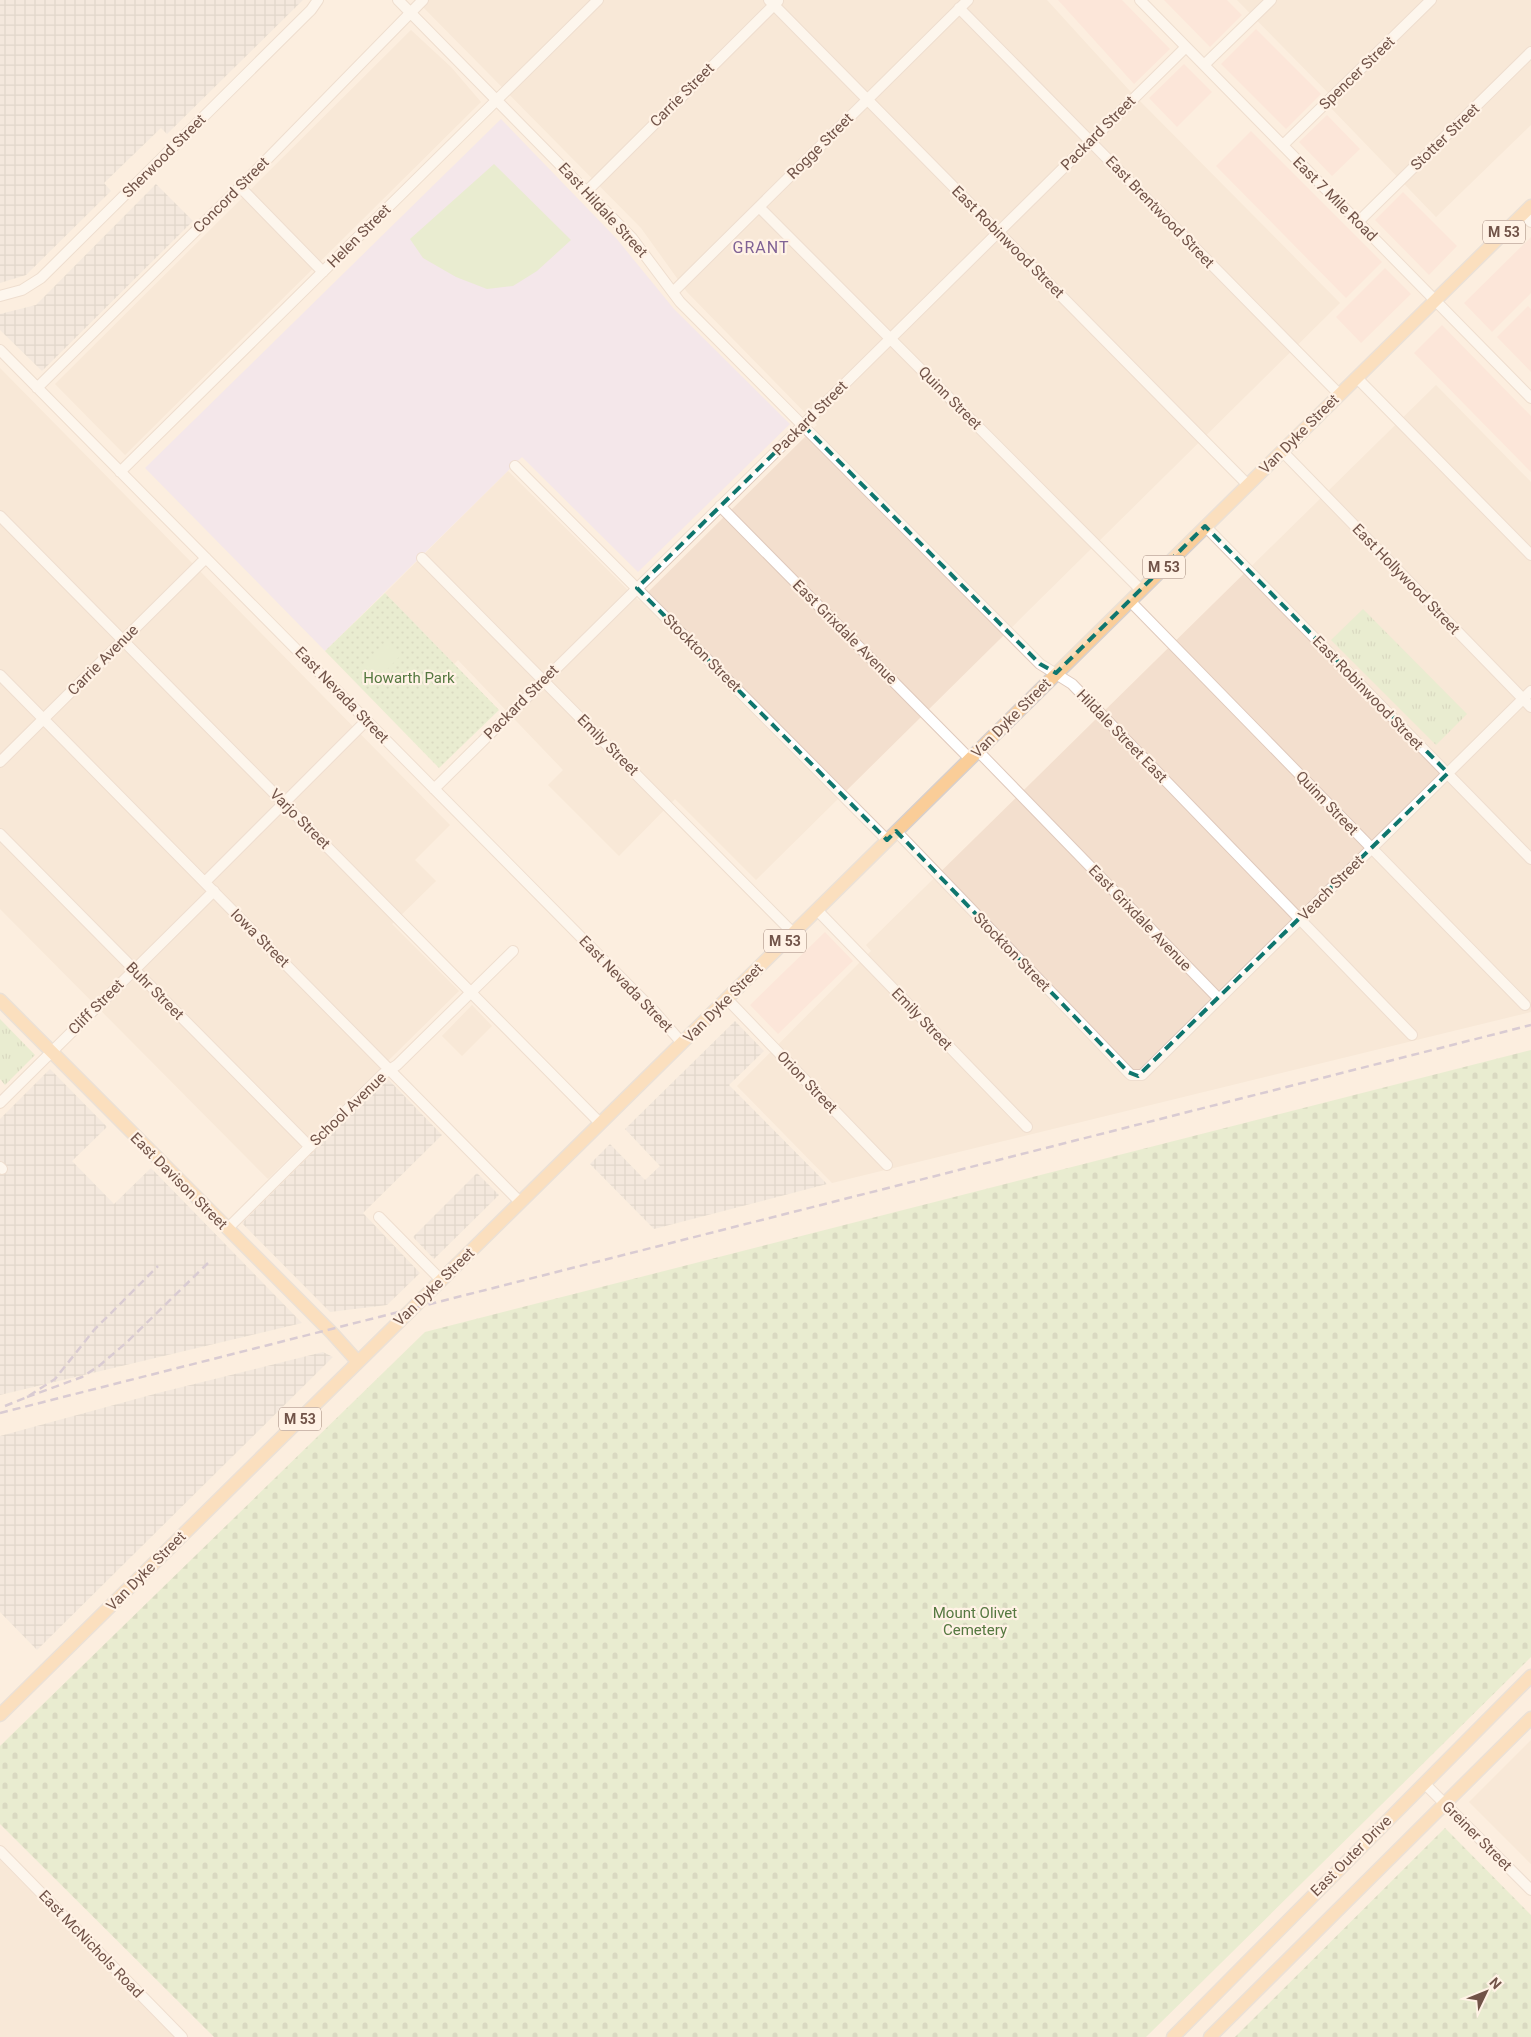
<svg xmlns="http://www.w3.org/2000/svg" width="1531" height="2037" font-family="Roboto,sans-serif">
  <style>
    .residential { fill: #f3dfce }
    .commercial { fill: #fcdbd3 }
    .industrial { fill: url(#industrial-grid) }
    .education { fill: #ebddf8 }
    .grass { fill: url(#grass-tufts) }
    .cemetery { fill: url(#cemetery-stones) }
    .park { fill: url(#park-dots) }
    .pitch { fill: #d3e8bf }
    .lines { fill: none; stroke-linecap: round; stroke-linejoin: round }
    .minor-casing { stroke: #dfc9bc; stroke-width: 12 }
    .major-casing { stroke: #d7cfcc; stroke-width: 15 }
    .minor { stroke: #fff; stroke-width: 10 }
    .major { stroke: #facd98; stroke-width: 12 }
    .rail { stroke: #b09fc4; stroke-width: 2.5; stroke-dasharray: 8 5; stroke-linecap: butt }
    .marked { fill: none; stroke: #0f766e; stroke-width: 4; stroke-dasharray: 10 6; stroke-linejoin: round }
    .labels { text-anchor: middle; stroke-width: 4.5; stroke-linejoin: round; paint-order: stroke }
    .shield { fill: #fff2e5; stroke: #9c8377; stroke-width: 1 }
    .shield-label { font-size: 14px; font-weight: bold; fill: #715348 }
    .street-label { font-size: 15px; fill: #715348; stroke: #fff2e5 }
    .park-label { font-size: 15px; fill: #557840; stroke: #fff2e5 }
    .neighbourhood-label { font-size: 16px; letter-spacing: 1px; fill: #806395; stroke: #fff2e5 }
  </style>
  <defs>
    <pattern id="industrial-grid" width="8" height="8" patternUnits="userSpaceOnUse" patternTransform="scale(1.25)"><rect width="8" height="8" fill="#eae1db"/><path d="M0 4h8M4 0v8" fill="none" stroke="#c2b9b4"/></pattern>
    <pattern id="grass-tufts" width="24" height="20" patternUnits="userSpaceOnUse" patternTransform="scale(1.25)"><rect width="24" height="20" fill="#d3e8bf"/><path d="M3 7l-1-3M5 7V3M7 7l1-3M15 17l-1-3M17 17v-4M19 17l1-3" fill="none" stroke="#b0bf9d"/></pattern>
    <pattern id="cemetery-stones" width="16" height="16" patternUnits="userSpaceOnUse" patternTransform="scale(1.25)"><rect width="16" height="16" fill="#d3e8bf"/><path d="M2 7V4a2 2 0 0 1 4 0v3zM10 15v-3a2 2 0 0 1 4 0v3z" fill="#b0bf9d"/></pattern>
    <pattern id="park-dots" width="8" height="8" patternUnits="userSpaceOnUse" patternTransform="scale(1.25)"><rect width="8" height="8" fill="#d3e8bf"/><path d="M2 2h.1M6 6h.1" fill="none" stroke="#b0bf9d" stroke-width="1.8" stroke-linecap="round"/></pattern>
  </defs>
  <rect width="100%" height="100%" fill="#fceedf"/>
  <!-- residential -->
  <path class="residential" d="M416,0H1047L1129,90L1340,303L756,880L675,799L619,856L548,785L563,770L458,660L454,664L385,593L508,471L639,601L817,425L687,292L641,228Z
    M1237,0H1531V125L1436,217L1331,108L1337,102Z
    M411,30L451,67L481,102L125,455L55,384Z
    M0,368L450,825L415,860L436,881L392,924L459,991L268,1179L0,909Z
    M1436,385L1531,482V1012L832,1183L737,1086L871,951L866,945Z
    M472,1005L492,1026L462,1056L442,1036Z
    M1531,1740V1864L1469,1802Z
    M0,1851L182,2037H0Z"/>
  <!-- commercial -->
  <path class="commercial" d="M1058,0H1122L1170,49L1134,84Z
    M1164,0H1227L1242,15L1210,47Z
    M1256,29L1321,94L1286,129L1221,64Z
    M1184,64L1212,92L1177,127L1149,98Z
    M1327,115L1360,149L1332,176L1299,142Z
    M1251,131L1382,262L1346,298L1216,166Z
    M1403,192L1457,246L1429,275L1375,220Z
    M1531,237V293L1492,332L1464,303Z
    M1385,268L1411,294L1361,343L1336,317Z
    M1528,306L1531,309V372L1497,337Z
    M1442,325L1531,416V472L1414,353Z
    M825,932L853,961L778,1034L750,1005Z"/>
  <!-- industrial -->
  <path class="industrial" d="M0,0H303L167,134L161,128L104,183L111,191L26,275L0,283Z
    M156,184L193,221L42,371L0,330V314L36,305Z
    M735,1021L764,1051L729,1085L827,1184L654,1229L590,1164L610,1144L645,1180L660,1166L625,1129Z
    M50,1069L107,1127L72,1161L114,1204L151,1168L302,1323L0,1395V1119Z
    M387,1078L442,1135L363,1213L420,1273L387,1305L330,1312L242,1223Z
    M477,1173L499,1195L434,1259L413,1237Z
    M323,1352L333,1357L37,1650L0,1612V1436L158,1393Z"/>
  <!-- education -->
  <path class="education" d="M501,119L616,238L674,309L790,424L638,572L522,457L325,651L145,468Z"/>
  <!-- grass -->
  <path class="grass" d="M1363,609L1467,714L1436,745L1331,640Z
    M0,1019L35,1055L5,1085L0,1079Z"/>
  <!-- cemetery -->
  <path class="cemetery" d="M1531,1050V1657L1146,2037H214L0,1824V1746L425,1332Z
    M1445,1828L1531,1915V2037H1235Z"/>
  <!-- park -->
  <path class="park" d="M385,593L499,710L439,768L325,651Z"/>
  <!-- pitch -->
  <path class="pitch" d="M494,164L571,240L537,271L513,286L487,289L456,277L423,258L410,239Z
    M387,641L401,655L378,679L363,665Z"/>
  <g class="lines">
    <!-- minor casing -->
    <g class="minor-casing">
      <path id="minor" d="M398,0L632,238L680,302L1040,664L1072,684L1412,1035
        M769,0L1248,485
        M1140,0L1531,398
        M959,8L1339,394
        M1204,65L1271,0
        M1283,145L1431,0
        M240,187L323,272
        M587,191L778,1
        M759,207L1141,590
        M1523,214L1531,222
        M1358,222L1531,52
        M673,292L968,0
        M0,296L22,290L41,278L311,10L318,0
        M0,350L654,1011L682,1043
        M1357,378L1531,555
        M37,388L240,187L423,0
        M1282,451L1531,707
        M515,466L887,840
        M120,472L598,0
        M720,506L970,759
        M0,516L600,1123
        M1205,526L1531,859
        M422,558L793,933
        M1130,601L1525,1005
        M0,675L520,1202
        M978,751L1219,999
        M0,762L206,558
        M434,789L1186,47
        M896,831L1128,1072L1131,1075H1142L1531,691
        M0,834L310,1147
        M205,882L367,720
        M817,910L1027,1127
        M727,999L887,1165
        M0,1103L214,891
        M0,1167L2,1169
        M379,1217L441,1280
        M227,1229L383,1074L397,1065L513,951
        M1424,1783L1531,1890
        M0,1851L182,2037"/>
    </g>
    <!-- major casing -->
    <g class="major-casing">
      <path id="major" d="M0,1000L332,1333L358,1362
        M0,1715L1531,206
        M1173,2037L1531,1676
        M1210,2037L1531,1718"/>
    </g>
    <!-- minor -->
    <use href="#minor" class="minor"/>
    <!-- major -->
    <use href="#major" class="major"/>
    <!-- rail -->
    <path class="rail" d="M27,1397L82,1377L99,1366L127,1342L208,1263
      M5,1406L27,1397L55,1379L94,1330L158,1266
      M0,1413L1531,1025"/>
  </g>
  <!-- marked area -->
  <path d="M0 0H1531V2037H0ZM803,425L1040,664L1056,673L1205,526L1448,773L1138,1076L1128,1072L896,831L887,840L637,588Z" fill="#fceedf" fill-opacity=".55" fill-rule="evenodd"/>
  <path class="marked" d="M803,425L1040,664L1056,673L1205,526L1448,773L1138,1076L1128,1072L896,831L887,840L637,588Z"/>
  <g class="labels">
    <!-- shield labels -->
    <g class="shield">
      <rect x="1483" y="220.5" width="42" height="23" rx="4"/>
      <rect x="1143" y="555.5" width="42" height="23" rx="4"/>
      <rect x="764" y="929.5" width="42" height="23" rx="4"/>
      <rect x="279" y="1407.5" width="42" height="23" rx="4"/>
    </g>
    <g class="shield-label">
      <text x="1504" y="237">M 53</text>
      <text x="1164" y="572">M 53</text>
      <text x="785" y="946">M 53</text>
      <text x="300" y="1424">M 53</text>
    </g>
    <!-- street labels -->
    <g class="street-label">
      <text transform="translate(1357 73) rotate(-44)" y="5">Spencer Street</text>
      <text transform="translate(682 95) rotate(-45)" y="5">Carrie Street</text>
      <text transform="translate(1098 133) rotate(-45)" y="5">Packard Street</text>
      <text transform="translate(1445 137) rotate(-44)" y="5">Stotter Street</text>
      <text transform="translate(820 146) rotate(-45)" y="5">Rogge Street</text>
      <text transform="translate(164 156) rotate(-45)" y="5">Sherwood Street</text>
      <text transform="translate(231 195) rotate(-45)" y="5">Concord Street</text>
      <text transform="translate(1335 199) rotate(45)" y="5">East 7 Mile Road</text>
      <text transform="translate(603 210) rotate(47)" y="5">East Hildale Street</text>
      <text transform="translate(1160 212) rotate(46)" y="5">East Brentwood Street</text>
      <text transform="translate(359 236) rotate(-45)" y="5">Helen Street</text>
      <text transform="translate(1008 242) rotate(45)" y="5">East Robinwood Street</text>
      <text transform="translate(950 398) rotate(45)" y="5">Quinn Street</text>
      <text transform="translate(810 418) rotate(-45)" y="5">Packard Street</text>
      <text transform="translate(1299 434) rotate(-45)" y="5">Van Dyke Street</text>
      <text transform="translate(1406 579) rotate(46)" y="5">East Hollywood Street</text>
      <text transform="translate(845 632) rotate(45)" y="5">East Grixdale Avenue</text>
      <text transform="translate(702 653) rotate(45)" y="5">Stockton Street</text>
      <text transform="translate(103 660) rotate(-45)" y="5">Carrie Avenue</text>
      <text transform="translate(1368 693) rotate(46)" y="5">East Robinwood Street</text>
      <text transform="translate(342 695) rotate(46)" y="5">East Nevada Street</text>
      <text transform="translate(521 702) rotate(-45)" y="5">Packard Street</text>
      <text transform="translate(1011 718) rotate(-45)" y="5">Van Dyke Street</text>
      <text transform="translate(1122 736) rotate(46)" y="5">Hildale Street East</text>
      <text transform="translate(608 745) rotate(45)" y="5">Emily Street</text>
      <text transform="translate(1327 803) rotate(46)" y="5">Quinn Street</text>
      <text transform="translate(300 819) rotate(45)" y="5">Varjo Street</text>
      <text transform="translate(1331 888) rotate(-45)" y="5">Veach Street</text>
      <text transform="translate(1140 918) rotate(46)" y="5">East Grixdale Avenue</text>
      <text transform="translate(260 938) rotate(45)" y="5">Iowa Street</text>
      <text transform="translate(1012 952) rotate(46)" y="5">Stockton Street</text>
      <text transform="translate(626 984) rotate(46)" y="5">East Nevada Street</text>
      <text transform="translate(155 991) rotate(45)" y="5">Buhr Street</text>
      <text transform="translate(723 1003) rotate(-45)" y="5">Van Dyke Street</text>
      <text transform="translate(96 1007) rotate(-45)" y="5">Cliff Street</text>
      <text transform="translate(922 1019) rotate(46)" y="5">Emily Street</text>
      <text transform="translate(807 1082) rotate(46)" y="5">Orion Street</text>
      <text transform="translate(348 1109) rotate(-44)" y="5">School Avenue</text>
      <text transform="translate(179 1181) rotate(45)" y="5">East Davison Street</text>
      <text transform="translate(434 1287) rotate(-44)" y="5">Van Dyke Street</text>
      <text transform="translate(146 1571) rotate(-45)" y="5">Van Dyke Street</text>
      <text transform="translate(1477 1836) rotate(45)" y="5">Greiner Street</text>
      <text transform="translate(1351 1856) rotate(-45)" y="5">East Outer Drive</text>
      <text transform="translate(91 1944) rotate(46)" y="5">East McNichols Road</text>
    </g>
    <!-- park labels -->
    <g class="park-label">
      <text x="409" y="683">Howarth Park</text>
      <text x="975" y="1618">Mount Olivet<tspan x="975" dy="17">Cemetery</tspan></text>
    </g>
    <!-- neighbourhood labels -->
    <g class="neighbourhood-label">
      <text x="761" y="253">GRANT</text>
    </g>
  </g>
  <!-- north arrow -->
  <g transform="translate(1486 1992) rotate(47)" stroke="#fff2e5" stroke-width="4" paint-order="stroke">
  <path d="M0-4L9 19L0 12L-9 19Z" fill="#715348"/>
  <text y="-8" font-size="14" font-weight="bold" text-anchor="middle" fill="#715348">N</text>
  </g>
</svg>
